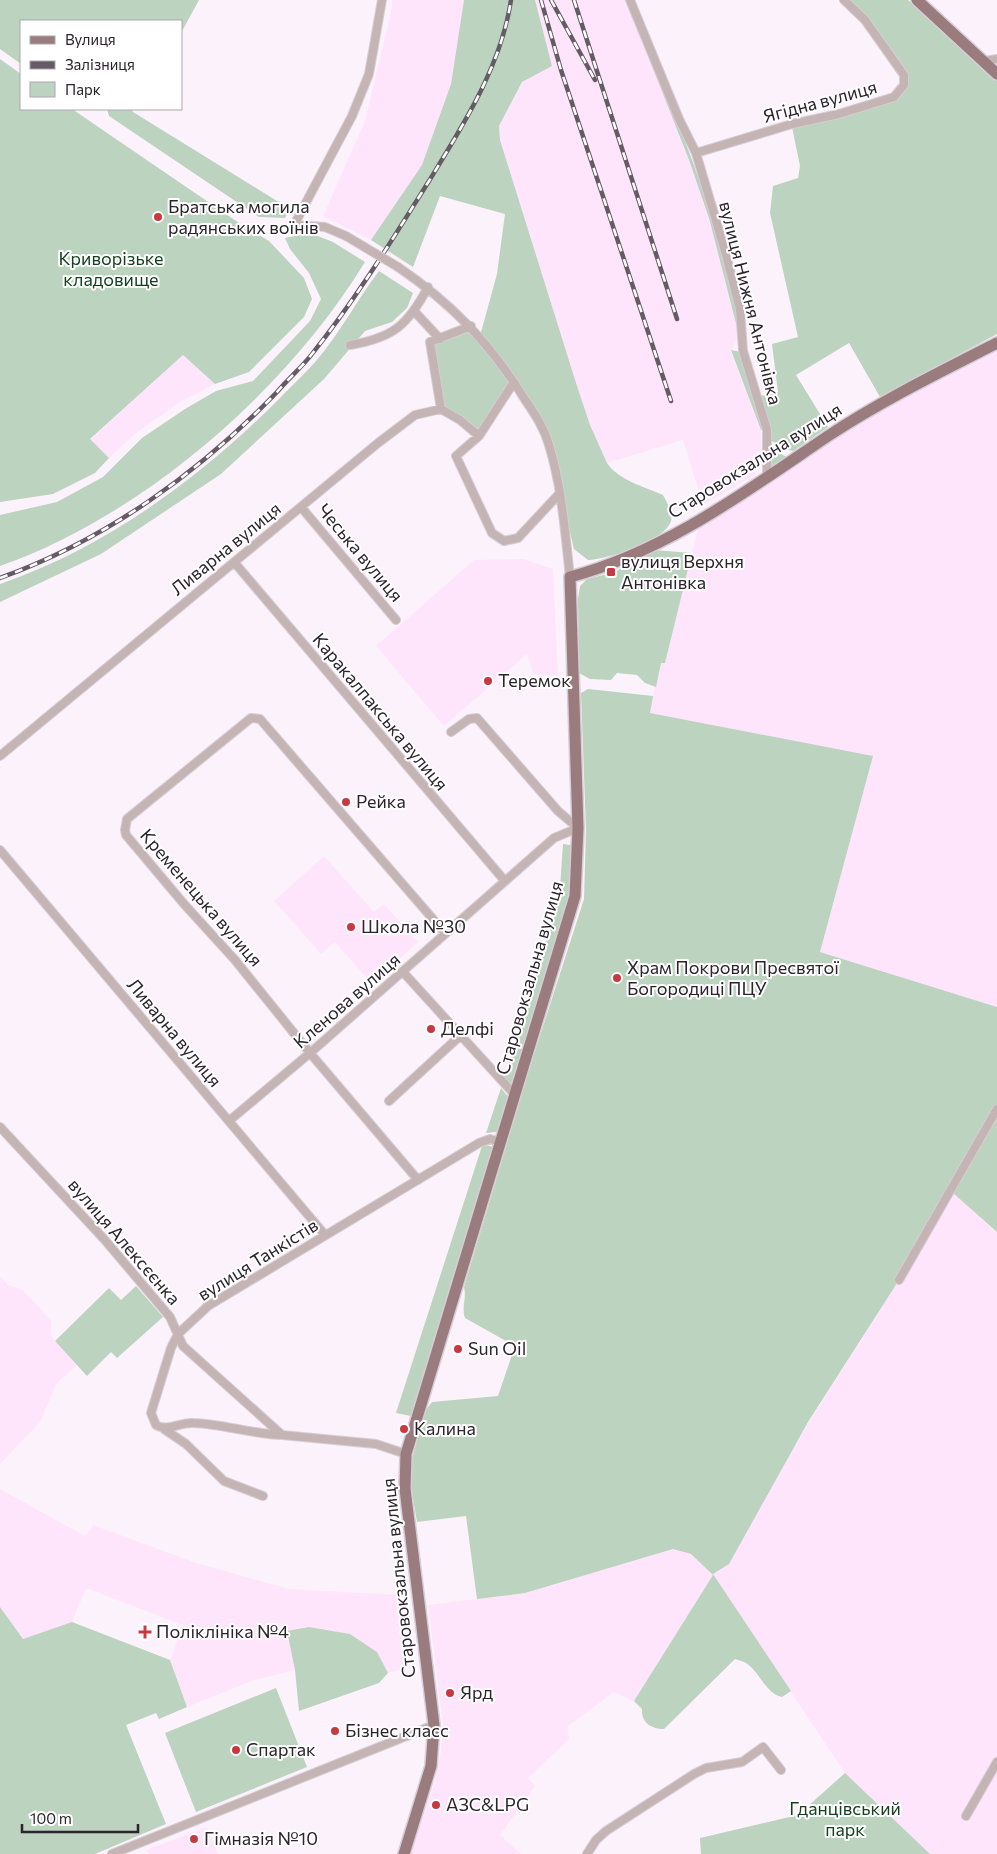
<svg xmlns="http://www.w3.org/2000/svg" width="997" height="1854" font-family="Commissioner,sans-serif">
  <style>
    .built { fill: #fee5fc }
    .green { fill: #bcd3bf }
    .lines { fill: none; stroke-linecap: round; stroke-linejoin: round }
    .street-casing { stroke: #d7cdd6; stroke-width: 10 }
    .primary-casing { stroke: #d7cdd6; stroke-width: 14 }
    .street { stroke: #c5b4b4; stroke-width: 8 }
    .primary { stroke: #9a7c7e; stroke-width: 11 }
    .rail-casing { stroke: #645b64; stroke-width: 4.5 }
    .rail { stroke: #fff; stroke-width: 2.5; stroke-dasharray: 8; stroke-linecap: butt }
    .street-bridge-casing { stroke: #d7cdd6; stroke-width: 10; stroke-linecap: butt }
    .street-bridge { stroke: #c5b4b4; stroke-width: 8 }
    .poi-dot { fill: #c83840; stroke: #fff; stroke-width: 2 }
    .labels { text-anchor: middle; stroke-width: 4; stroke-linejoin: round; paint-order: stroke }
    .street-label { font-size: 18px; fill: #2c232c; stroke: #fff }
    .poi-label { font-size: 18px; fill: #2c232c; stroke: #fff; text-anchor: start }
    .park-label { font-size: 18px; fill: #164121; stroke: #fff }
  </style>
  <rect width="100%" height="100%" fill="#fcf2fb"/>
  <!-- built -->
  <path class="built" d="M392,0H464L451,84L422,166L371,240L323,216L365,121L392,8Z
    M535,0H626L689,160L709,218L739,335L731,351L761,430L762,467L754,471L756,474L703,505L683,440L607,463L590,425L577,386L500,140L499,126L522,82L552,66Z
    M997,349V1007L820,952L873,756L649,713L661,662L665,663L699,525L847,428Z
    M183,355L215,384L180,402L136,433L109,458L90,440Z
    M524,559L553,569L558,676L533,673L527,654L444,726L376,646L474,560Z
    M324,856L374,912L384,904L418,942L372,984L335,942L321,954L274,901Z
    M951,1191L997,1232V1854H930L845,1773L713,1575L634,1701L614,1692L568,1726L569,1739L528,1778L535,1786L500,1835L521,1854H411L435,1781L441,1751L443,1725L428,1605L525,1593L673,1549L691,1554L713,1574L899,1280Z
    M0,1276L8,1285L23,1290L52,1322L50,1335L77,1365L57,1383L40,1422L0,1464Z
    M0,1489L85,1536L93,1525L193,1562L289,1589L399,1595L411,1667L388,1673L377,1652L350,1634L309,1627L287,1632L295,1670L254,1680L187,1707L170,1660L183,1625L86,1588L72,1622L23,1639L0,1607Z
    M207,1827L218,1854H148L146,1850Z"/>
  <!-- green -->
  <path class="green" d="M0,0H199L181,33V21H21V64L0,49Z
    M464,0H535L552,66L522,82L499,126L500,140L577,386L590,425L607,463C618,480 645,487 663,495C667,503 673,512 671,521C666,540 606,560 588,560L574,549L549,445L515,382L479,436L441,409L430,342L471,326L480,336L497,274L505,214L440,196L413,267L371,240L422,165L451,84Z
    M626,0H629C658,73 689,145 713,221C725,258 737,296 739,335L709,218L689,160Z
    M847,0H908L983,65L997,81V334L880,397L849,343L796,375L828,427L793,451L784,449L772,441L761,396L778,392L772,344L798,337L770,213L773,186L798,178L800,166L792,127L894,99L906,74Z
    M0,59L21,74V109H72L239,223L269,241L304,278L312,299L304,317L249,372L215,384L183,355L90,439L109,458L95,473L53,494L0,502Z
    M107,109H131L133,112L277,201L292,206L285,218L259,217L109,116Z
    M310,233L333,242L365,262C287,390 143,516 0,566V515L57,502L103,477L142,438L185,409L216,391L253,381L310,321L321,299L309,273L290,249L285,238Z
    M379,271L413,293L407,308L392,322L365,331L324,379L221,474L101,554L0,602V584C107,547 200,478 279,399C291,386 305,374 316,361C340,333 357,300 379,271Z
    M731,350L741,352L765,430H761Z
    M767,445L776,452L794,460L767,478Z
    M654,550L692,553L665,663H661L656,687L645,683L637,675L617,673L611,680L590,679L579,673L578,599L580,586L587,579L616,572L628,562Z
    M588,689L653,696L650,713L873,756L820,952L997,1007V1109L899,1280L808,1422L729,1564L713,1574L791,1691L782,1697C765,1693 760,1672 746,1663C743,1661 738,1660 735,1659L664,1729C652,1729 641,1723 642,1709L634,1701L713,1575L691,1554L673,1549L525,1593L477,1599L466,1516L417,1522L411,1487V1463L425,1411L432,1402L498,1396L515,1346L465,1318C461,1307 467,1299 464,1287L529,1070L584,899L586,830L581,693Z
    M563,844L571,845L573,851V888L514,1083L512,1084L504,1078L554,917L560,888Z
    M501,1088L509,1098L500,1129L496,1132L486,1133Z
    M997,1115V1232L953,1193Z
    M486,1145L494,1147L411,1416L396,1413L482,1146Z
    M136,1286L163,1317L117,1358L111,1352L87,1376L55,1341L109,1288L121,1300Z
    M0,1607L23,1639L72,1622L170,1660L187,1707L159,1719L156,1713L126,1725L166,1824L95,1854H0Z
    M309,1627L350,1634L377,1652L388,1673L379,1683L299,1711L295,1670L287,1631Z
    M276,1688L307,1767L196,1812L165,1733Z
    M845,1773L930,1854H701L700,1838L798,1815Z"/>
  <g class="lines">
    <!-- street casing -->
    <g class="street-casing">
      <path id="street" d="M630,0L679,119L696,153L725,251L740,309L743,351L767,430V478
        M985,61L997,59
        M696,153L792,124L839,114L894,97L904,85V75L865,20L844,0
        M346,236L325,227L294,225L352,116L369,74L382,0
        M398,267C451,303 490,343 524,398C534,413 544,427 549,445C562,487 565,533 570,577
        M415,312L440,339
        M350,345C393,338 408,325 428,287
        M514,382L479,436L456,456L492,533L504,541L518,538L560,493
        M441,409L430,342L471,326
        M301,507L396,620
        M234,562L504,880
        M0,756L378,443L415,415L441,409L460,420L479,436
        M0,850L325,1235
        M403,972L515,1095
        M389,1101L461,1035
        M229,1121L310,1053L554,838L578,828L558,811L477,718L469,719L451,732
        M0,1127L104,1239L170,1317L183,1346L282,1435L376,1444L406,1454
        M418,1180L310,1053L235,960L184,904L126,835L125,830L127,819L251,718L260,719L445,933
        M899,1280L997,1109
        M164,1429L186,1444L224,1481L263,1496
        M282,1435C252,1434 223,1424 193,1423C180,1422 167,1432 156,1425L151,1413L171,1348L178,1334L208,1306L479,1143L490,1139L501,1142
        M966,1816L997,1762
        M112,1854L434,1725
        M587,1854L596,1840L606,1831L694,1774L706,1768L742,1762L763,1747L781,1770"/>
    </g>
    <!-- primary casing -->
    <g class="primary-casing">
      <path id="primary" d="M917,0L997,74
        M404,1854L431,1766L434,1725L405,1489L406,1454L575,896L578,828L570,577C665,552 748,490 828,436C881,401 940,372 997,343"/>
    </g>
    <!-- street -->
    <use href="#street" class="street"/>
    <!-- primary -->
    <use href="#primary" class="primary"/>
    <!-- rail casing -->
    <g class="rail-casing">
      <path id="rail" d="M541,0L561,70L671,401
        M551,0L595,80
        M574,0L677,319
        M0,578C106,540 200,472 277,392C288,379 302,367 312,354C356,299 392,240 429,181C463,125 501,67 511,0"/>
    </g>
    <!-- rail -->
    <use href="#rail" class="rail"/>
    <!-- street-bridge casing -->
    <g class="street-bridge-casing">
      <path id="street-bridge" d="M346,236L398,267"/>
    </g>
    <!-- street-bridge -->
    <use href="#street-bridge" class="street-bridge"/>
  </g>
  <!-- markers -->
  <g class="poi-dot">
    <circle cx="158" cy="217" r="5"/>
    <rect x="606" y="567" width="10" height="10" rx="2.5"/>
    <circle cx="488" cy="681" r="5"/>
    <circle cx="346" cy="802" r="5"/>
    <circle cx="351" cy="927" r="5"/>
    <circle cx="617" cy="978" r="5"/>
    <circle cx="431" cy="1029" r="5"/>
    <circle cx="458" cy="1349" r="5"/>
    <circle cx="404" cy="1429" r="5"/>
    <path d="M142.5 1624.5h5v5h5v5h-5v5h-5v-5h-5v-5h5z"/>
    <circle cx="450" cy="1693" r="5"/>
    <circle cx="335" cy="1731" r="5"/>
    <circle cx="236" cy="1750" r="5"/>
    <circle cx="436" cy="1805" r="5"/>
    <circle cx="194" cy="1839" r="5"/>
  </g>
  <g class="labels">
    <!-- street labels -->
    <g class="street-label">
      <text transform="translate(820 102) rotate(-15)" y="6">Ягідна вулиця</text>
      <text transform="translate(750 303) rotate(76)" y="6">вулиця Нижня Антонівка</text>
      <text transform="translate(755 461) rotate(-32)" y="6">Старовокзальна вулиця</text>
      <text transform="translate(226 549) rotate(-39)" y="6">Ливарна вулиця</text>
      <text transform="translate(360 553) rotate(50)" y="6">Чеська вулиця</text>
      <text transform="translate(380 712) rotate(50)" y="6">Каракалпакська вулиця</text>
      <text transform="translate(201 898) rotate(49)" y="6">Кременецька вулиця</text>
      <text transform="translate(530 978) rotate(-74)" y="6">Старовокзальна вулиця</text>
      <text transform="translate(347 1001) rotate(-41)" y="6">Кленова вулиця</text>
      <text transform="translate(174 1033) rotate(50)" y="6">Ливарна вулиця</text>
      <text transform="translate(124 1242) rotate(49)" y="6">вулиця Алексєєнка</text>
      <text transform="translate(258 1260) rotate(-32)" y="6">вулиця Танкістів</text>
      <text transform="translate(399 1578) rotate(-96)" y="6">Старовокзальна вулиця</text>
    </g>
    <!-- poi labels -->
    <g class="poi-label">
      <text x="168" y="213">Братська могила<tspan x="168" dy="21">радянських воїнів</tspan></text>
      <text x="621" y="568">вулиця Верхня<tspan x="621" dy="21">Антонівка</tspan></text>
      <text x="498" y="687">Теремок</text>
      <text x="356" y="808">Рейка</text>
      <text x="361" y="933">Школа №30</text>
      <text x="627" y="974">Храм Покрови Пресвятої<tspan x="627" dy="21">Богородиці ПЦУ</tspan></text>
      <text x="441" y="1035">Делфі</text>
      <text x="468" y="1355">Sun Oil</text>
      <text x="414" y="1435">Калина</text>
      <text x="156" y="1638">Поліклініка №4</text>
      <text x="460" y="1699">Ярд</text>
      <text x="345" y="1737">Бізнес класс</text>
      <text x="246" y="1756">Спартак</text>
      <text x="446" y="1811">АЗС&amp;LPG</text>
      <text x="204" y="1845">Гімназія №10</text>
    </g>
    <!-- park labels -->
    <g class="park-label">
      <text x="111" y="265">Криворізьке<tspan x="111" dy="21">кладовище</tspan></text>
      <text x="845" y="1815">Гданцівський<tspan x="845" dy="21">парк</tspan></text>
    </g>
  </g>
  <!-- legend -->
  <rect x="20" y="20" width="162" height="90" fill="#ffffff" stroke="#aba7ab"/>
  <rect x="30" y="36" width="25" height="8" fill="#9a7c7e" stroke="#aba7ab"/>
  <text x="65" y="45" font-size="15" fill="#2c232c">Вулиця</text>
  <rect x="30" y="61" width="25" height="8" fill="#645b64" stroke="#aba7ab"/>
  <text x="65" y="70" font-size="15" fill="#2c232c">Залізниця</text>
  <rect x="30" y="82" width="25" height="15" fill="#bcd3bf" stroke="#aba7ab"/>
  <text x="65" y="95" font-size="15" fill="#2c232c">Парк</text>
  <!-- scale -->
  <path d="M22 1824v8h116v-8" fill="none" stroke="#2c232c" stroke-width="2.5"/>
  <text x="30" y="1824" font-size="15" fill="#2c232c" stroke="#ffffff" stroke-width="4" paint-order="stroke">100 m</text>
</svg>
